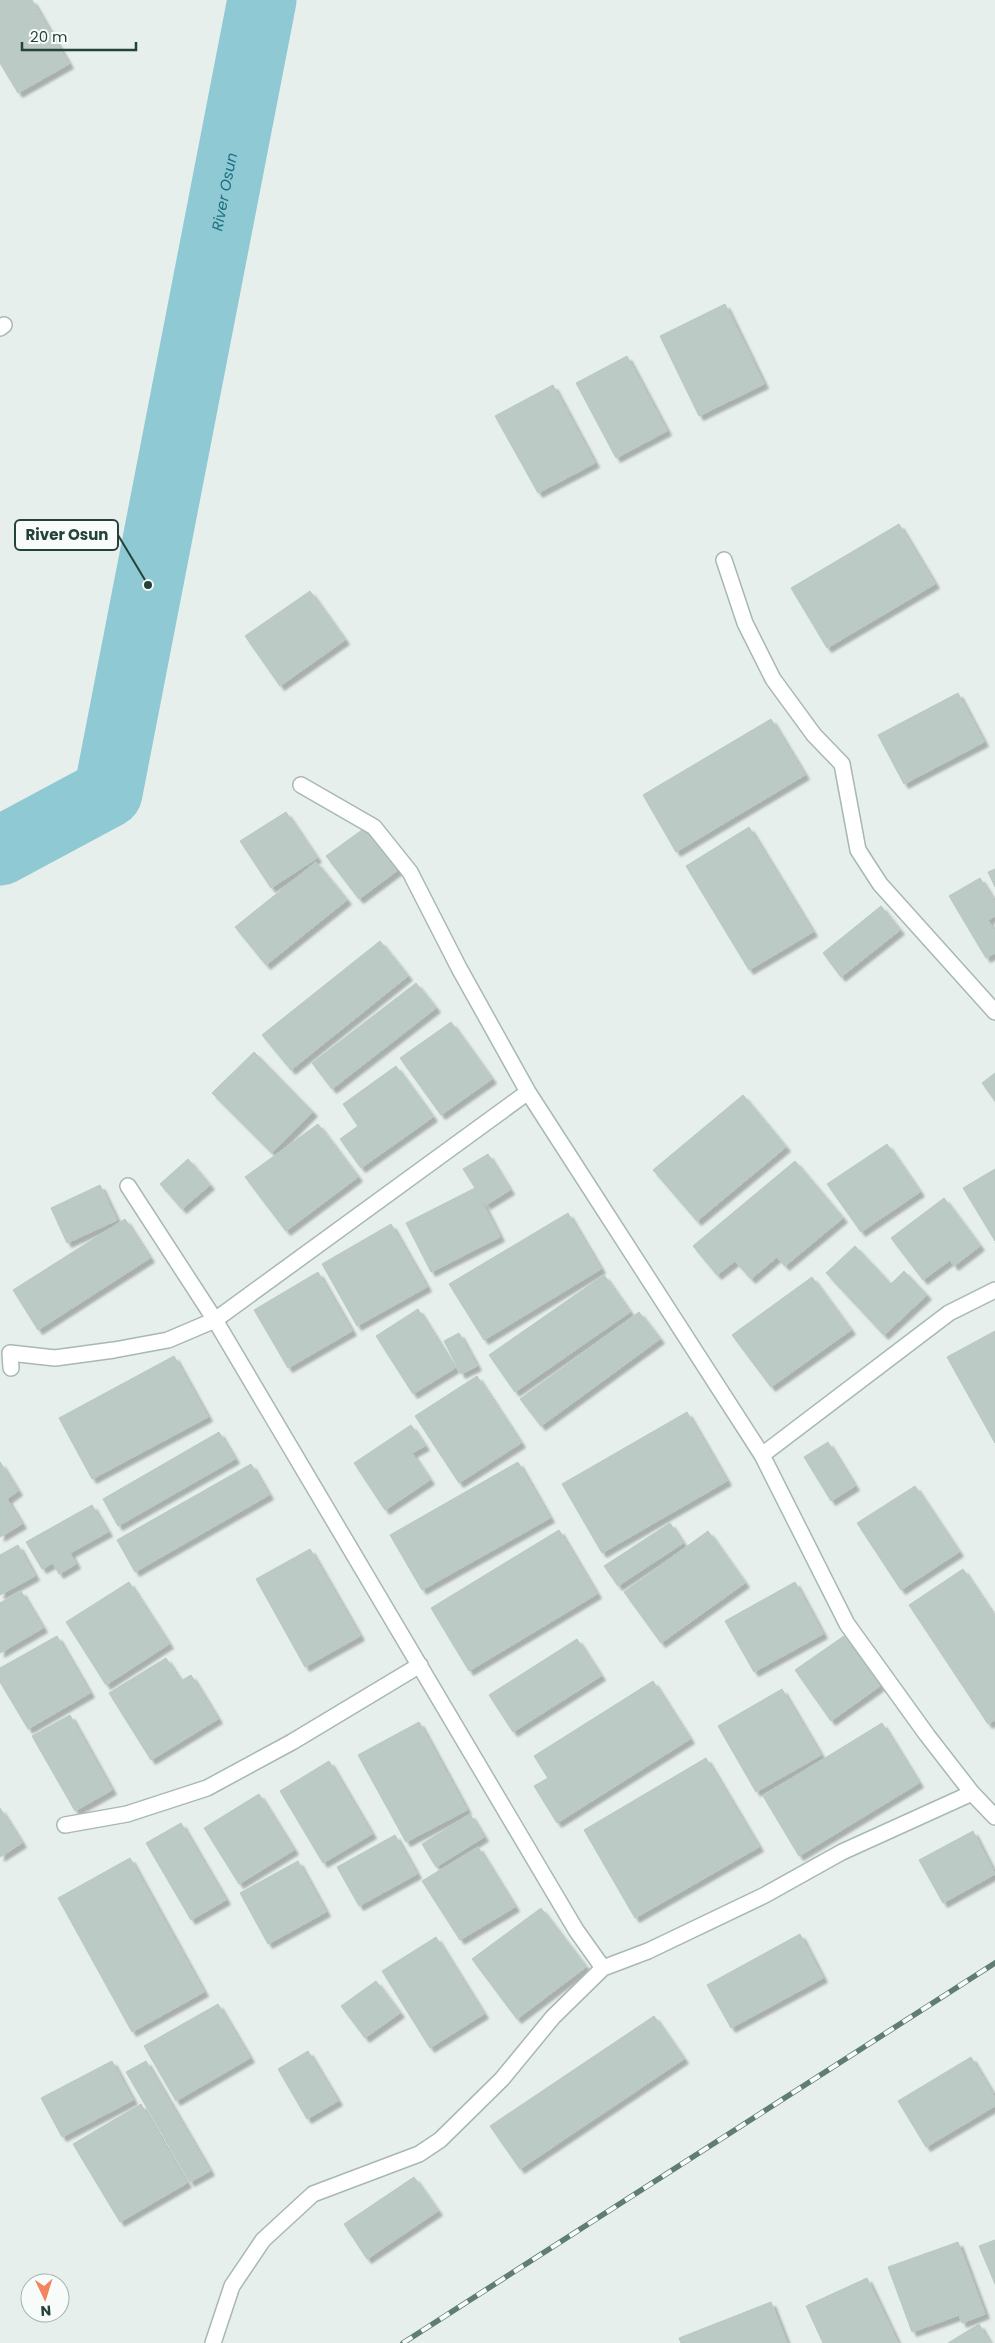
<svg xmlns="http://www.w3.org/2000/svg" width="995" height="2343" font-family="Poppins,sans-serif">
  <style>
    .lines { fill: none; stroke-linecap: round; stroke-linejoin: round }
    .river { stroke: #8ec9d4; stroke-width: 69 }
    .building { fill: #bbcac4; stroke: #b8c9c2; filter: url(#shadow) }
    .minor-casing { stroke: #a8b8b2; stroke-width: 18 }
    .minor { stroke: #fff; stroke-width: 15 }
    .rail-casing { stroke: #5f7d75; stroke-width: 5.5 }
    .rail { stroke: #f7fbf9; stroke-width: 4; stroke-dasharray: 11; stroke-linecap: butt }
    .labels { text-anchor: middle; stroke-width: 4; stroke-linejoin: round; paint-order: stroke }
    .water-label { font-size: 15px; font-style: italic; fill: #1c6f80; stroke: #f7fbf9 }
    .leader { fill: none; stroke: #24423a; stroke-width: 2 }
    .callout-dot { fill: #24423a; stroke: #f7fbf9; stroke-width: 2 }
    .callout { fill: #f7fbf9; stroke: #24423a; stroke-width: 2 }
    .callout-label { font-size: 15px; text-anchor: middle; font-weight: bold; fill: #24423a }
  </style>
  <defs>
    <filter id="shadow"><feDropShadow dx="4.5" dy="4.5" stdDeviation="1" flood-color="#0004"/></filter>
  </defs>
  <rect width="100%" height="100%" fill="#e6efeb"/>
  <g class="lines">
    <!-- river -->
    <path class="river" id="s1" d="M0,851L108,793L262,0"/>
  </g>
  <!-- building -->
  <path class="building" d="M0,0H32L69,64L18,93L0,63Z
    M725,304L764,384L699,416L660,336Z
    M627,356L667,431L616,458L576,383Z
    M553,385L595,463L538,493L495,416Z
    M899,524L935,584L827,648L791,588Z
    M310,591L345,640L280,686L245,636Z
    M958,693L984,742L904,784L878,735Z
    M771,719L805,775L676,852L643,795Z
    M286,812L317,858L271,888L240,841Z
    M366,827L398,870L359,899L326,856Z
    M749,827L813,932L749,970L686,866Z
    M316,862L347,900L266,965L235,927Z
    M995,869V887L988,872Z
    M980,878L995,902V916L988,920L995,932V953L986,958L949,896Z
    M881,906L900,930L841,977L823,953Z
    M380,941L408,976L291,1070L262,1035Z
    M416,983L436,1008L332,1089L312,1063Z
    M451,1022L492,1079L441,1115L400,1058Z
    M254,1052L313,1112L272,1153L212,1093Z
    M396,1066L433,1117L361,1168L340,1139L358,1126L343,1104Z
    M995,1073V1101L982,1083Z
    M743,1095L786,1147L697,1221L653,1170Z
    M318,1124L358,1177L286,1231L245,1177Z
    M887,1144L920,1192L861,1232L827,1184Z
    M488,1154L510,1190L486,1205L463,1169Z
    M188,1159L210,1185L182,1209L160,1184Z
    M795,1161L843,1218L785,1266L777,1257L751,1279L735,1261L717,1275L693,1246Z
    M995,1169V1241L963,1188Z
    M100,1185L117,1220L67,1243L51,1208Z
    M475,1188L500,1237L431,1272L406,1223Z
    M944,1198L980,1246L954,1266L950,1260L923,1280L891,1238Z
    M568,1213L601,1269L484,1340L449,1284Z
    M125,1219L150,1258L38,1330L13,1290Z
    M391,1224L427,1287L357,1326L322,1264Z
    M855,1246L891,1284L904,1271L927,1295L884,1335L826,1273Z
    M318,1272L352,1331L288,1368L254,1310Z
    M604,1275L630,1312L515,1392L489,1355Z
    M812,1277L851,1330L771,1387L732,1335Z
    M418,1309L455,1368L413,1394L376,1336Z
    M639,1312L660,1339L541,1426L520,1399Z
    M995,1331V1443L947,1357Z
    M459,1333L477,1366L461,1374L444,1341Z
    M174,1356L208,1417L92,1479L59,1418Z
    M477,1376L521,1443L459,1483L415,1416Z
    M687,1412L727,1481L602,1553L562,1484Z
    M411,1425L425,1446L412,1453L430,1480L385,1510L354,1463Z
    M219,1432L235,1459L118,1526L103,1499Z
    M828,1442L855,1486L831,1501L804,1457Z
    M0,1462L18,1491L7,1499L22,1524L0,1537Z
    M518,1462L550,1518L422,1590L390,1535Z
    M251,1464L269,1495L135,1572L117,1540Z
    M915,1486L959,1552L901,1590L857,1523Z
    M92,1505L108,1532L70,1553L76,1564L59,1574L53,1563L42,1569L26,1542Z
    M670,1523L683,1543L618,1586L604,1566Z
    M559,1530L597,1594L469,1671L431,1608Z
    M708,1531L745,1583L661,1643L624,1592Z
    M18,1545L35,1576L0,1595V1555Z
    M310,1549L360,1636L305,1667L256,1579Z
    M963,1569L995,1617V1720L988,1724L909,1605Z
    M129,1582L169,1644L106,1685L66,1622Z
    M795,1582L823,1634L754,1672L725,1621Z
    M21,1591L43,1628L0,1653V1603Z
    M57,1636L90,1693L28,1729L0,1682V1668Z
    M844,1636L880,1686L831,1721L795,1670Z
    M577,1639L601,1676L513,1732L489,1695Z
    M166,1658L181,1681L191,1675L218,1719L151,1760L109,1693Z
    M653,1681L690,1739L557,1823L534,1786L548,1778L534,1756Z
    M782,1689L821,1755L756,1792L718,1726Z
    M70,1715L112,1790L75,1811L32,1736Z
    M419,1722L467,1810L406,1842L358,1755Z
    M882,1723L919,1783L799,1856L763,1796Z
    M706,1758L759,1847L635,1918L584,1830Z
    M329,1761L372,1834L323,1863L280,1791Z
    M259,1794L294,1850L239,1884L204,1828Z
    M0,1808L22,1843L0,1857Z
    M470,1814L484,1837L436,1867L422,1844Z
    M181,1823L226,1900L191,1920L146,1843Z
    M973,1831L995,1874L943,1903L919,1860Z
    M395,1835L417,1874L359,1906L337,1867Z
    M478,1847L515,1907L460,1940L422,1881Z
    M130,1858L204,1992L132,2032L58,1898Z
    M298,1861L326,1912L268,1944L240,1893Z
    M541,1908L586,1967L517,2019L472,1959Z
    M800,1934L823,1978L731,2028L707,1985Z
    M436,1937L484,2014L430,2048L382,1971Z
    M376,1981L400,2013L365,2038L341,2006Z
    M218,2004L250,2058L176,2101L144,2046Z
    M654,2016L684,2059L520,2169L490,2126Z
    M308,2051L338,2101L307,2119L278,2069Z
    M971,2057L995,2097V2106L926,2147L898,2101Z
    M112,2061L133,2100L62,2137L41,2098Z
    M146,2061L210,2171L190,2182L126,2072Z
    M141,2104L187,2183L120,2222L73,2144Z
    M414,2177L438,2211L367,2259L344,2224Z
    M995,2240V2284L979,2246Z
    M958,2242L985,2314L962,2323L959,2315L912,2332L888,2267Z
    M867,2278L898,2343H823L806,2306Z
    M771,2302L787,2343H681L679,2338Z
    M979,2324L990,2343H948Z"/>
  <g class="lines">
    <!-- minor casing -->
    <g class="minor-casing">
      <path id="minor" d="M0,328L4,325
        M724,560L745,623L773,679L814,735L842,764L858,850L880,884L995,1012
        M301,785L374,827L410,872L459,968L528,1092L762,1455L847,1624L927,1735L972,1793L995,1817
        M128,1186L215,1320L576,1930L603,1968L648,1951L765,1895L842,1852L972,1793
        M11,1368L10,1353L55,1358L114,1350L168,1340L215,1320L528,1092
        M762,1455L949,1313L995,1290
        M65,1825L127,1814L207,1788L292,1742L420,1665
        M213,2343L232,2286L263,2240L313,2194L419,2154L440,2140L502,2079L553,2017L603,1968"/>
    </g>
    <!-- minor -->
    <use href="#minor" class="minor"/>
    <!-- rail casing -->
    <g class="rail-casing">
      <path id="rail" d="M403,2343L995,1963"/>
    </g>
    <!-- rail -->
    <use href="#rail" class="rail"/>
  </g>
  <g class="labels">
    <!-- water labels -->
    <g class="water-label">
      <text dy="5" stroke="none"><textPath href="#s1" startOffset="735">River Osun</textPath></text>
    </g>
  </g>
  <!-- callouts -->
  <path class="leader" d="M148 585L118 535"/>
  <circle class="callout-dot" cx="148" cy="585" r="5"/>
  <rect class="callout" x="15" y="520" width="103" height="30" rx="5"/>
  <g class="callout-label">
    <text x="67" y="540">River Osun</text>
  </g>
  <!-- north arrow -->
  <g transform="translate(45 2298) rotate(176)"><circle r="24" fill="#f7fbf9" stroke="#a3b1ad"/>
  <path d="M0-4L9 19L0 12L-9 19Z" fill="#f4845f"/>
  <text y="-8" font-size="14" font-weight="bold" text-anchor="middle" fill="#24423a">N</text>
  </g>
  <!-- scale -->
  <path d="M22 42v8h114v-8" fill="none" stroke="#24423a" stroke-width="2.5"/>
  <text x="30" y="42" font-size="15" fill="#24423a" stroke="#f7fbf9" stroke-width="4" paint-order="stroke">20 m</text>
</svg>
